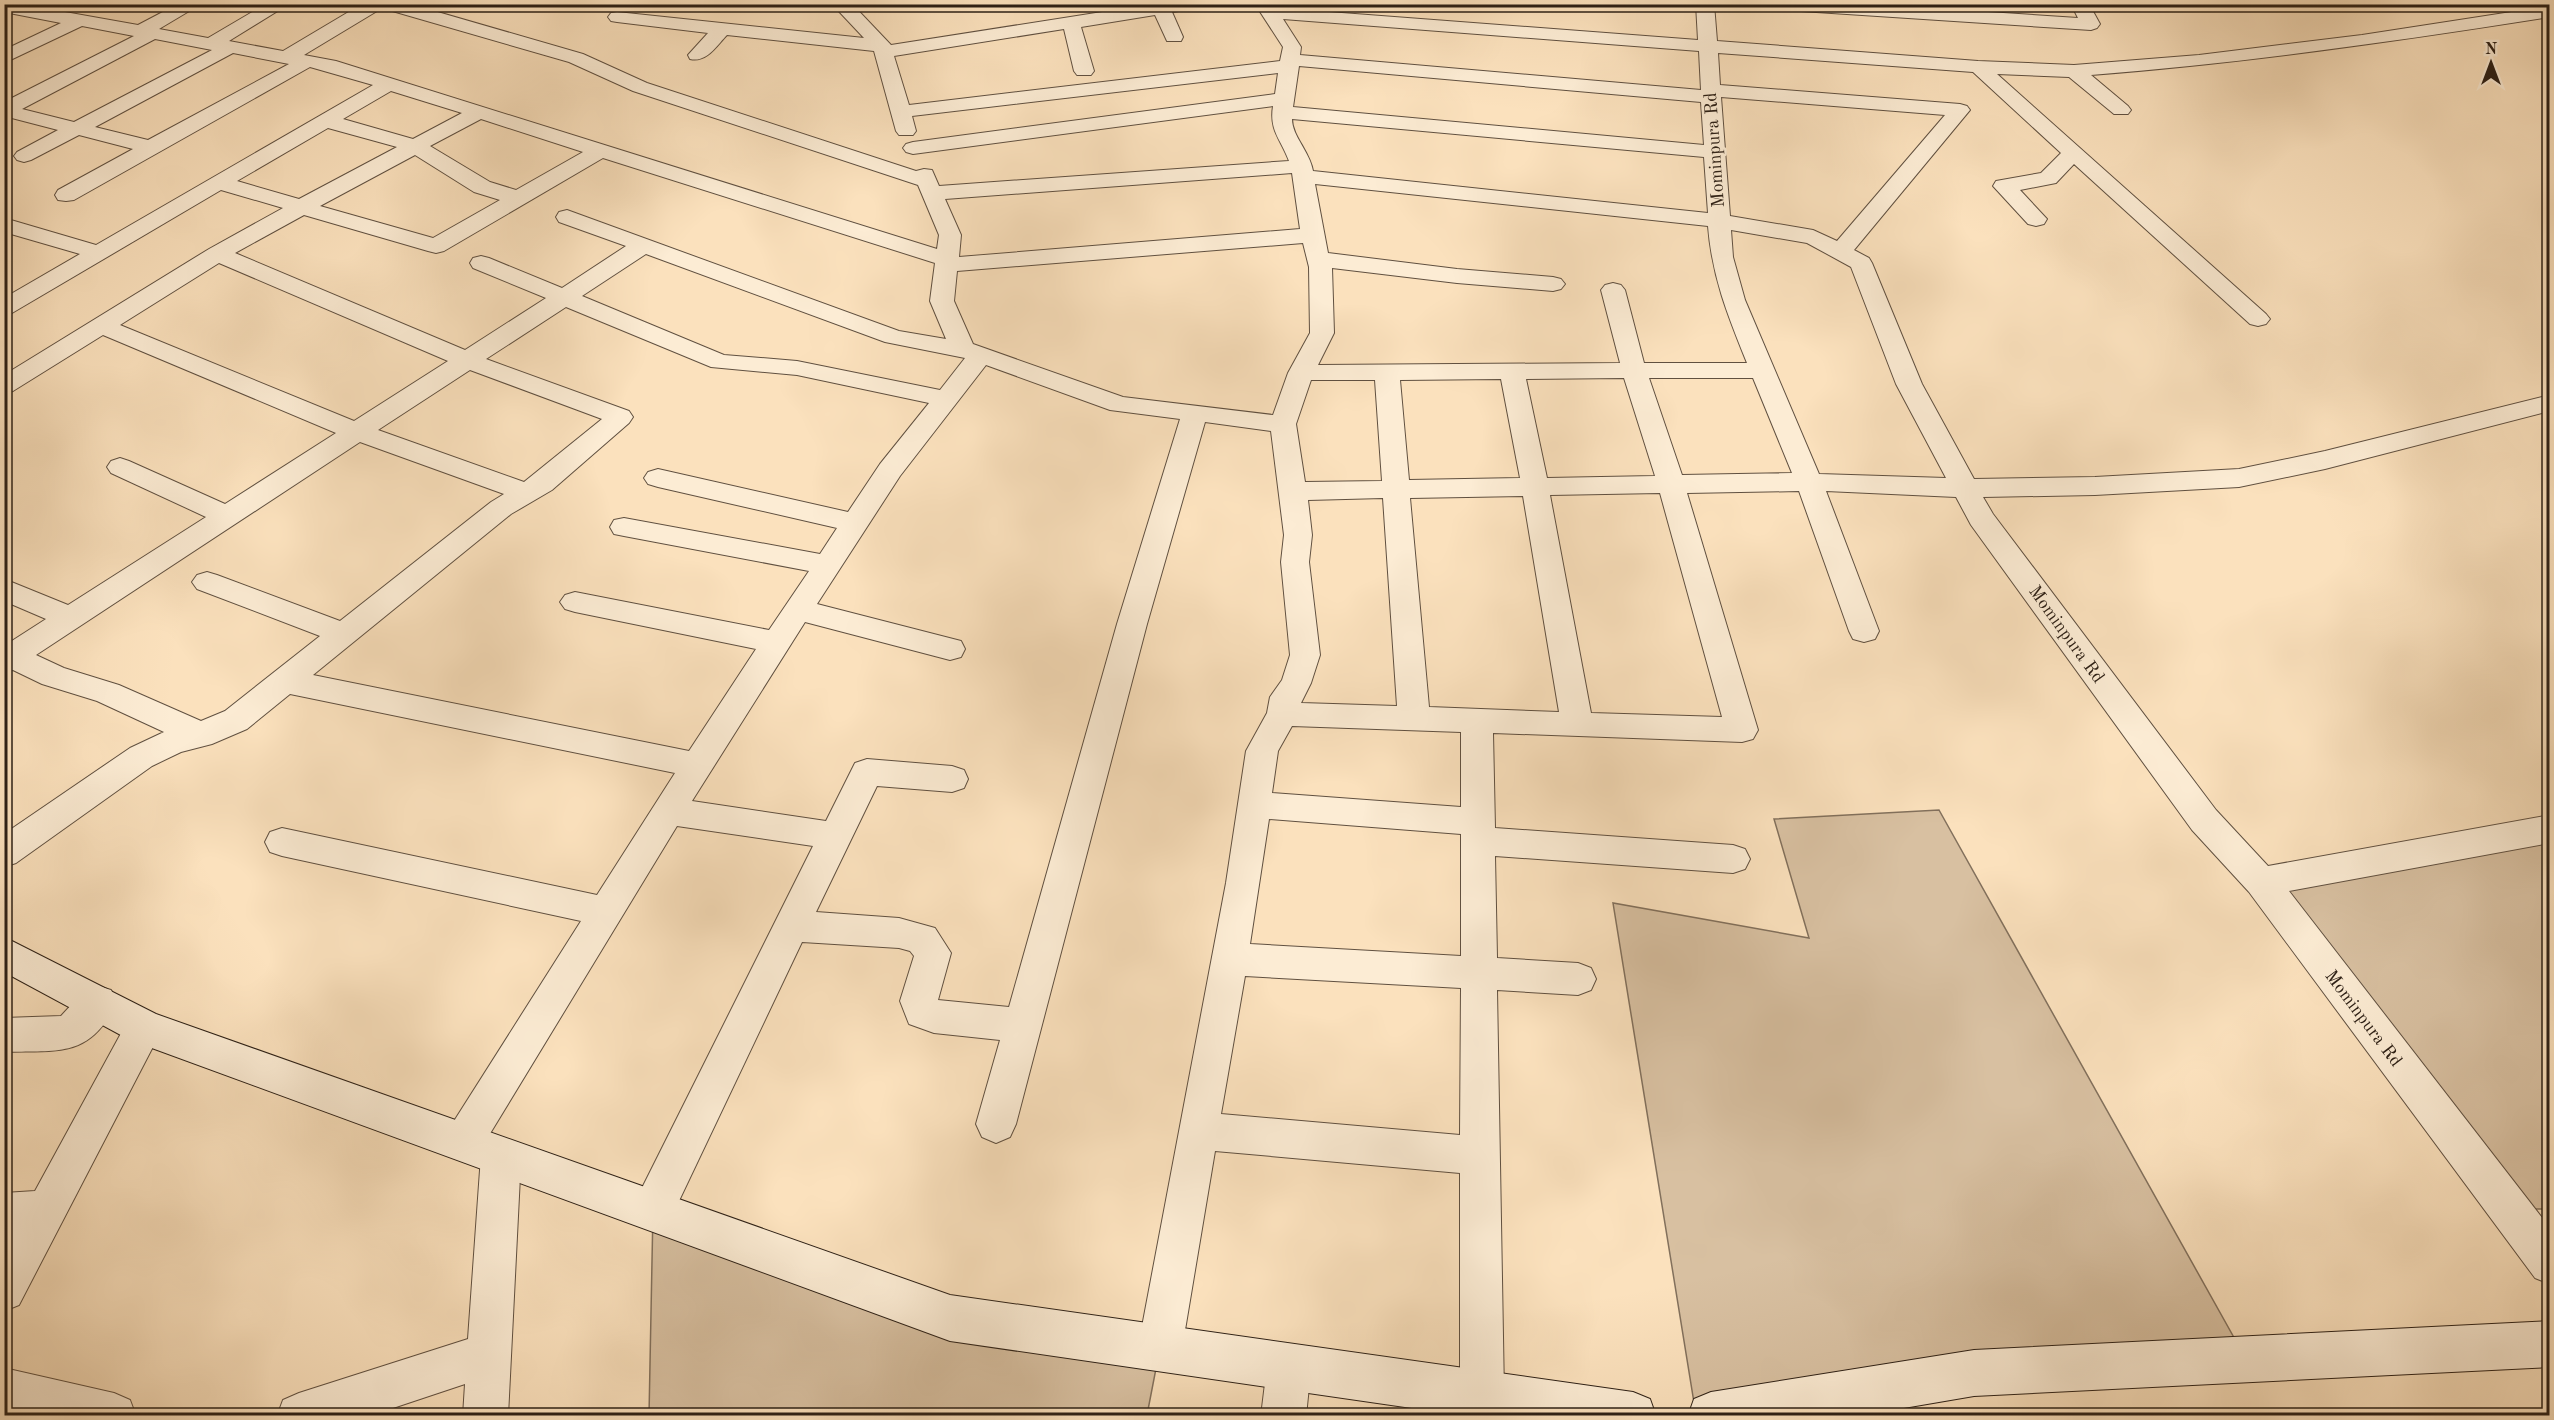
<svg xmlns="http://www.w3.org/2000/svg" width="2554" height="1420" font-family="'Old Standard TT',serif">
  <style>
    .green { fill: #d8c0a1; stroke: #82705c; stroke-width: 1.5 }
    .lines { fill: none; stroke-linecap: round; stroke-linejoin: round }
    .street-casing { stroke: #605040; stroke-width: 2 }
    .secondary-casing { stroke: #2d2016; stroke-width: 2 }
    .street { fill: #fcecd4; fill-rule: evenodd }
    .secondary { fill: #fcecd4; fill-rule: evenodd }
    .labels { text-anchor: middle; stroke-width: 5; stroke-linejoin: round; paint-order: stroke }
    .street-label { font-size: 18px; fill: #2d2016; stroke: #fcecd4 }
  </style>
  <rect width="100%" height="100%" fill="#fbe1bd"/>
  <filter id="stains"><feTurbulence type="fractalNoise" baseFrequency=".00333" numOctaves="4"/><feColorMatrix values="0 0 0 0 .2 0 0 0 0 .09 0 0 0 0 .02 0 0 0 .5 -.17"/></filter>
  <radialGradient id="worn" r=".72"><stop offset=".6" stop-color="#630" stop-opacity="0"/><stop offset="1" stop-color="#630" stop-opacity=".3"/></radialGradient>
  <!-- green -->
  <path class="green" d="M1939,810L2246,1359L1696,1415L1613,903L1809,938L1774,819Z
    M2549,829V1209H2509L2261,882Z
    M653,1210L950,1318L1160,1348L1147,1415L649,1416Z"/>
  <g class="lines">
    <!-- street casing -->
    <g class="street-casing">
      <path id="street" d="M4,4H20L138,25L178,4H201L159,29L208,38L266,4H289L229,41L283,51L362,4H410L583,54L647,83L916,171L924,169L932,170L939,186L1289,161C1281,139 1269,131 1273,106L913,154L906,152L903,148L906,144L913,142L1275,94L1278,73L912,116L916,131L913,135H899L896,131L874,51L727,35C717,45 707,63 690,59L688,55L708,33L617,22L611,21L608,17L611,13L617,12L864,38L832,4H852L891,45L1153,4H1200L1197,8L1172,12L1183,37L1181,41H1167L1155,15L1081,27L1094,71L1091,75H1077L1074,71L1064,29L894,56L909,105L1280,61L1283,47L1255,4H1273L1276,8L1698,40L1696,4H1714L1717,41L1978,61L2074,65L2199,55L2362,35L2550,6V17C2397,41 2245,63 2091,75L2128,106L2131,110L2128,114H2114L2069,77L1997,74L2266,314L2270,319L2266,324L2258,326L2250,324L2074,164L2056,183L2020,190L2047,219L2044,224L2036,226L2028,224L1993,186L1996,181L2041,173L2061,153L1973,72L1718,53L1720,85L1960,104L1967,106L1970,110L1854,250L1869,258L1872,263L1922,384L1974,479L2095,477L2239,469L2325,451L2550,395V411L2325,469L2239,487L2095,495L1983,497L1993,514L2216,810L2268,866L2550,815V843L2289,891L2550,1228V1284L2535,1278L2249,892L2192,830L1971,525L1956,497L1826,491L1879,631L1875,639L1864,642L1853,639L1849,631L1799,491L1687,493L1758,730L1753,739L1742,742L1493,733L1495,828L1733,845L1745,849L1750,859L1745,869L1733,873L1495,856L1497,958L1578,963L1591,968L1596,979L1591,990L1578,995L1497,990L1504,1394L1498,1410L1480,1416L1466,1410L1460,1394V1173L1215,1151L1182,1348L1175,1363L1160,1370L1145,1363L1138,1348L1226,883L1246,751L1267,713L1270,697L1282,680L1290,655L1281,562L1284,535L1271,431L1205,422L1147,624L1016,1124L1010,1137L996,1143L982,1137L976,1124L1000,1040L934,1033L909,1024L900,1001L914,956L910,951L899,948L802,942L668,1224L653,1230L638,1224L632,1210L638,1196L813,846L677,826L477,1155L463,1161L449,1155L443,1142L449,1129L581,921L282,856L270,852L265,842L270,832L282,828L597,895L675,773L290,694L247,729L212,744L181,752L152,766L16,863L4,867V834L130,748L164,732L97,701L42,684L13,670L4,672V646L46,619L4,601V579L68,605L206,517L111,473L107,467L111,461L120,458L129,461L225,504L336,433L103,335L13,391L4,394V375L209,249L283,208L221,190L12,313L4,315V298L80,254L4,232V218L96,245L373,85L310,67L74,200L66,201L58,200L55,195L58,190L133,149L79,135L31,160L24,162L17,160L14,156L17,152L58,130L4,116V102L134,36L82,26L4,63V50L61,23L4,12ZM382,8L569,62L633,91L918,185L939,235L937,249L336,61L304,55ZM1283,19L1699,51L1701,90L1300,55L1301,47ZM155,39L212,50L74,122L22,109ZM233,53L289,64L148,140L95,127ZM1299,66L1701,102L1704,145L1293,107ZM391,91L462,113L413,139L343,119ZM1721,97L1945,115L1837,241L1813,230L1730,216ZM481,119L583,152L516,190L490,182L430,146ZM1292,119L1704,157L1708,213L1313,171C1310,152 1292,136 1292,119ZM328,128L397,147L299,199L237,181ZM415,155L474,192L500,200L433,238L320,206ZM603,158L935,263L930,301L946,339L899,331L567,210L559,212L556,217L559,222L626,246L562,288L489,258L481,256L473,258L470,263L473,268L546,298L465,350L235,253L304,215L428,251L436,253L444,251ZM1292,173L1300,229L959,257L961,235L945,199ZM1315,184L1708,226C1712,277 1728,316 1747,363H1644L1625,290L1621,285L1613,283L1605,285L1601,290L1620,363L1318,365L1334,333L1332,268L1457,283L1553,291L1561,289L1565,284L1561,279L1553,277L1457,269L1328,253ZM1731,230L1807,243L1851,267L1896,384L1946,478L1819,474L1745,300L1733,257ZM1303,243L1309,267L1310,333L1288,373L1273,415L1123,397L973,344L954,301L957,271ZM646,254L885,342L965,358L940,390L797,361L724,355L582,296ZM219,263L448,361L354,421L120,325ZM566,307L711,367L797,375L929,403L880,464L848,512L658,469L648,472L644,478L648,484L658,487L837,528L820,554L624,518L614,520L610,527L614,534L624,536L809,571L769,630L575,592L565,595L560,602L565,609L575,612L756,649L689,751L313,675L511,514L552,490L629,423L633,417L629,411L486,359ZM986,365L1110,410L1180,419L1117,624L1009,1007L938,1000L951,953L935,928L899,918L816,912L877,786L952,792L964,788L968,779L964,770L952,766L867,759L855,763L826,821L692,801L805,622L950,660L961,657L965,649L961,641L817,604L900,476ZM470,370L602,419L524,482L378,430ZM1624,378L1655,476L1547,478L1526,379ZM1649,378H1753L1792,473L1682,475ZM1501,379L1520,478L1409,480L1400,380ZM1311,380H1375L1382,481L1305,482L1296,424ZM360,442L504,494L491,502L340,621L217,575L207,572L197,575L192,582L197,589L320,636L225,711L201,721L119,685L64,668L36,655ZM1660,493L1722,717L1591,713L1550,495ZM1523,496L1559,712L1429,707L1410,498ZM1383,498L1397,706L1301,703L1311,683L1320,655L1309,562L1312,535L1308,500ZM1292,726L1461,732V807L1272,793L1278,751ZM1269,819L1461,834V956L1250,944ZM1245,976L1461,988L1460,1135L1221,1114Z
        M1761,4H1865L2078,18L2071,4H2089L2100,24L2097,28L2091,30L1770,9Z
        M98,986L111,990L117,1002C90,1059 58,1050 4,1052V1018L61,1016L85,990Z
        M144,1010L157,1015L163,1027L157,1039L19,1305L4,1311V1246L12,1233H4V1193L35,1191L131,1015Z
        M501,1137L515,1142L521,1156L508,1416H463L465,1384L369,1416H277L283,1400L299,1393L468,1339L481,1156L487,1142Z
        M1289,1345L1305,1351L1311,1367L1306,1416H1261L1267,1367L1273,1351Z
        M4,1368L114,1393L130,1400L136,1416H18L4,1412Z"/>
    </g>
    <!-- secondary casing -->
    <g class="secondary-casing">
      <path id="secondary" d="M4,937L156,1014L950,1295L1633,1392L1650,1399L1656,1416H1467L950,1341L130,1040L4,972Z
        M2550,1321V1367L1974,1396L1857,1416H1688L1694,1399L1711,1392L1974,1350Z"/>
    </g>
    <!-- street -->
    <use href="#street" class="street"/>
    <!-- secondary -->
    <use href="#secondary" class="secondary"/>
  </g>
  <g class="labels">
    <!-- street labels -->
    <g class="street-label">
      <text transform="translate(1714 150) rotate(-94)" y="6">Mominpura Rd</text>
      <text transform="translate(2067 634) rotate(54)" y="6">Mominpura Rd</text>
      <text transform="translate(2364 1018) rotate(53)" y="6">Mominpura Rd</text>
    </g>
  </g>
  <!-- margin -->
  <rect width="2554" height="1420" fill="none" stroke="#fbe1bd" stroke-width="24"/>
  <rect x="6" y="6" width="2542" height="1408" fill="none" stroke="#2d2016" stroke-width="3"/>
  <rect x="12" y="12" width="2530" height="1396" fill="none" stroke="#2d2016" stroke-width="1.5"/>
  <!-- north arrow -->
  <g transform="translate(2491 63)" stroke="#fcecd4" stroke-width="4.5" paint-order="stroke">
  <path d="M0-4.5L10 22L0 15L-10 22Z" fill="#2d2016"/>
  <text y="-9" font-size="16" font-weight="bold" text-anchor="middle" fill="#2d2016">N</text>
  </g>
  <rect width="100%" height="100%" filter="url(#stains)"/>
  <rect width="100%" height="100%" fill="url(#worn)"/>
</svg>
